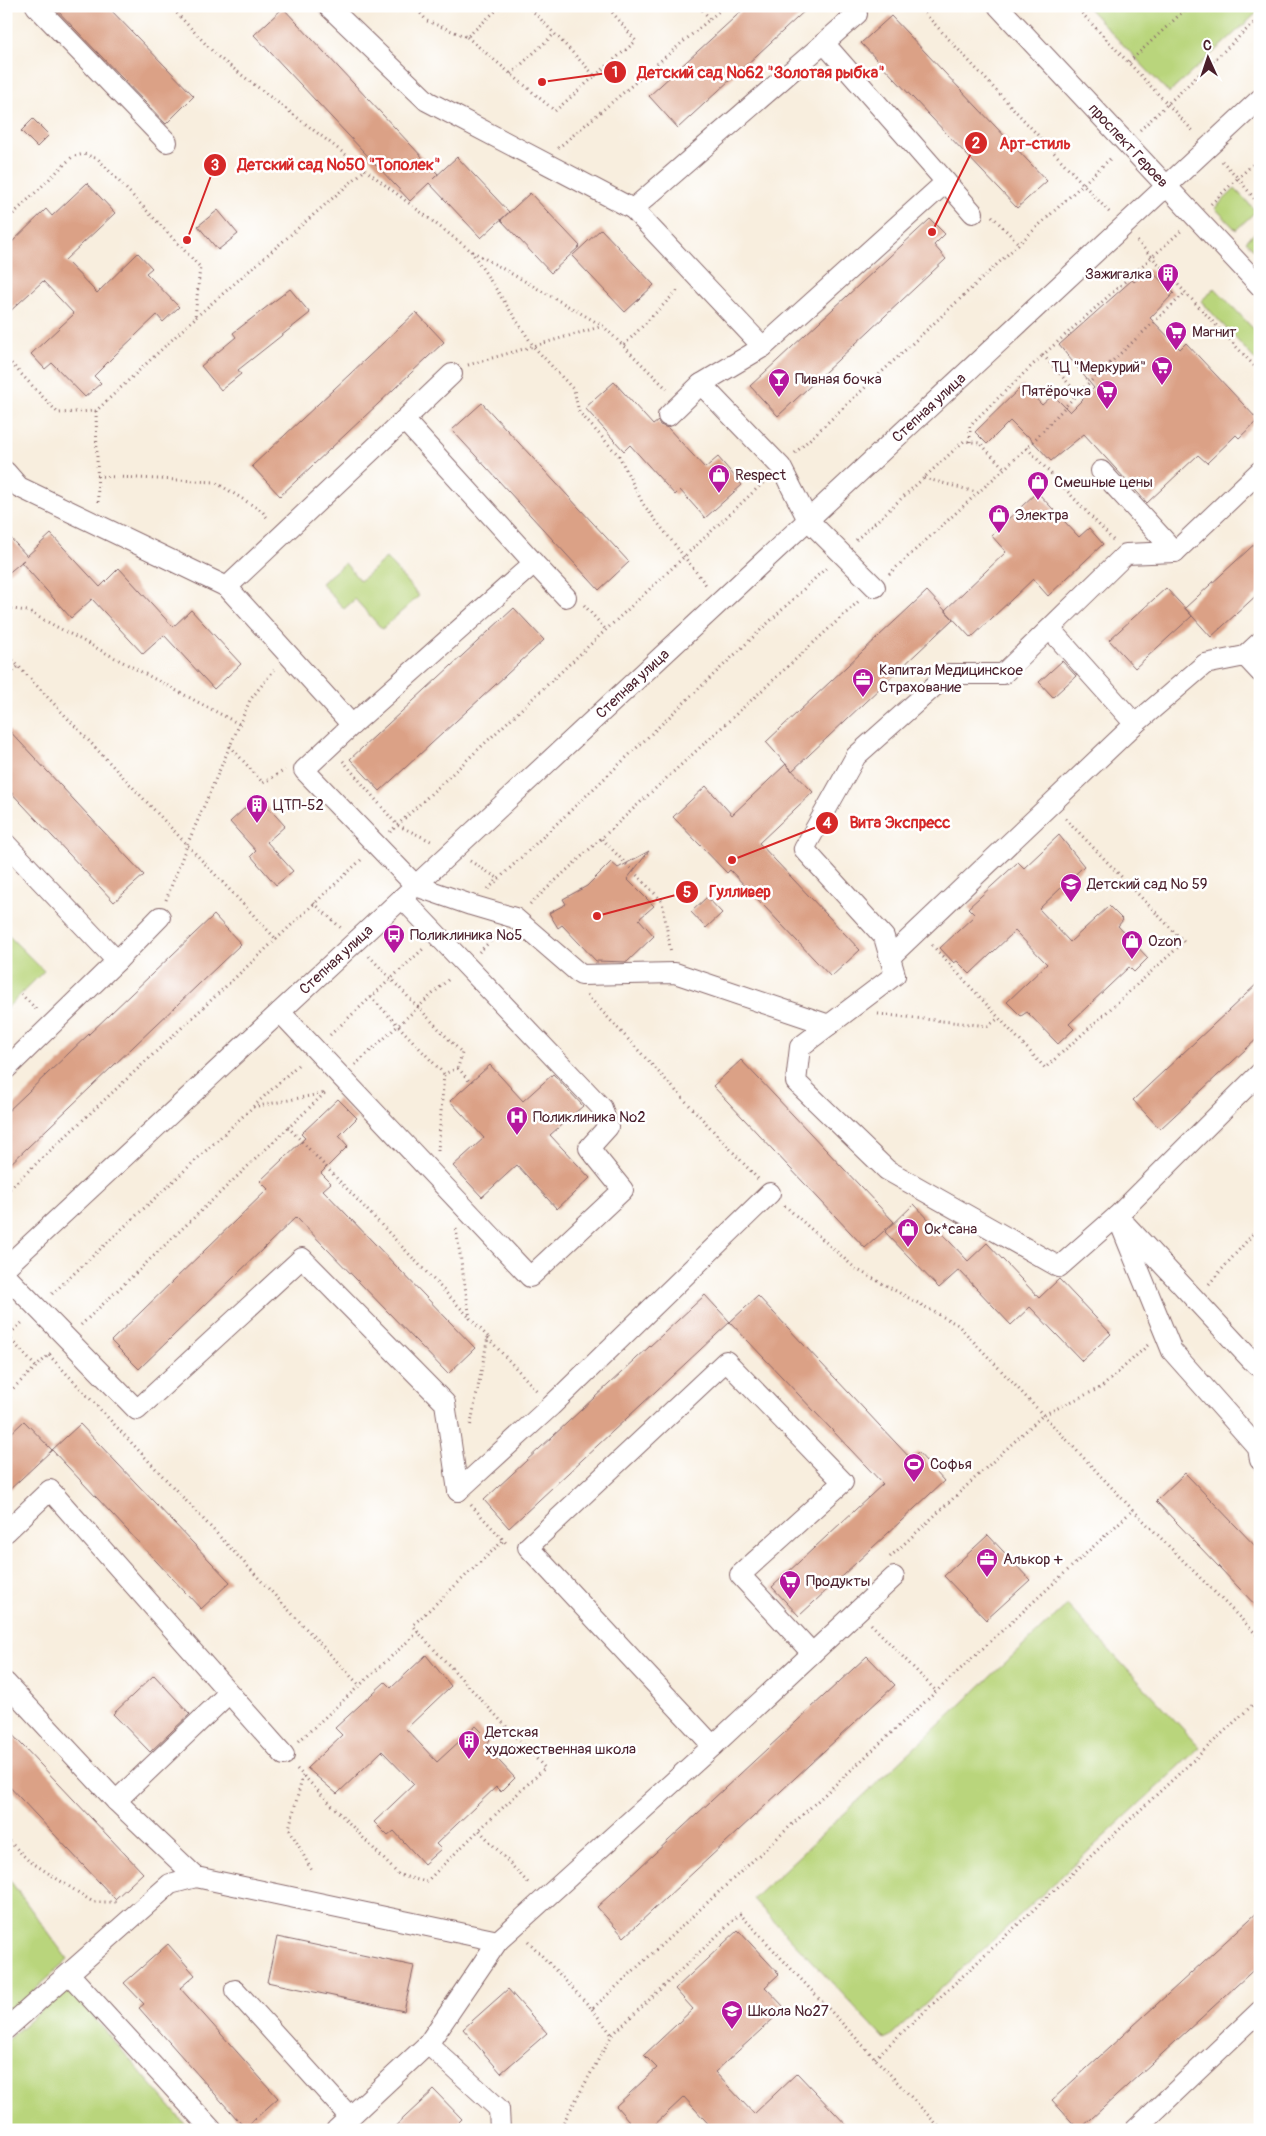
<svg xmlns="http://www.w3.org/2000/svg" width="1266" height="2136" font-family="Pangolin,sans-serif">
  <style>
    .green { fill: #b9d57b; stroke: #827a53 }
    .building { fill: #dba186 }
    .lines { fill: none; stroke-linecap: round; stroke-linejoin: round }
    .minor-casing { stroke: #87676a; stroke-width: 22 }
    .path { stroke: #87676a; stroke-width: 3; stroke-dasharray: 1 4; stroke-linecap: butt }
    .minor { stroke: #fff; stroke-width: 20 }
    .labels { text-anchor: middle; stroke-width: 5; stroke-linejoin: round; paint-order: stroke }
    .street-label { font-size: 15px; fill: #4a1f2b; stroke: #fff }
    .poi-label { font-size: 15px; fill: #4a1f2b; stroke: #fff; text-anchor: start }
    .leader { fill: none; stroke: #d62828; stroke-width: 2 }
    .callout-dot { fill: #d62828; stroke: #fff; stroke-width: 2 }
    .mark-label { font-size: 15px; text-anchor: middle; font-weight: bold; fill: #fff }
    .callout-label { font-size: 16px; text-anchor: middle; font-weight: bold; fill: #d62828; stroke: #fff; stroke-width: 5; stroke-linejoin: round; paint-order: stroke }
  </style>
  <rect width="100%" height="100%" fill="#fff"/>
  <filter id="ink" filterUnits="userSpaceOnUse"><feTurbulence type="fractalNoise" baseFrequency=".02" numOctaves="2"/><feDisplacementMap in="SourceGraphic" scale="10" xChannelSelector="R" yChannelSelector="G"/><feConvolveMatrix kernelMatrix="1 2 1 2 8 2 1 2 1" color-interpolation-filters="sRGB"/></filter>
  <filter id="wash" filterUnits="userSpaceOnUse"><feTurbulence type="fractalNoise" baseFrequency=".0096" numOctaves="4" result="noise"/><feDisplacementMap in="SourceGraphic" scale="20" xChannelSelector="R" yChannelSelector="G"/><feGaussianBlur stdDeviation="1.12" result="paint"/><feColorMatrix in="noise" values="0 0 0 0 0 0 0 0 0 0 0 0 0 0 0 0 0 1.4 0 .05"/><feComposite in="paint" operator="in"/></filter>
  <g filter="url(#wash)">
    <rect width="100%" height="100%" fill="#f8eede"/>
    <!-- green -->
    <path class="green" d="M1086,6H1260V10L1169,93Z
      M1235,189L1256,211L1236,230L1215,208Z
      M1260,228V256L1246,241Z
      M1215,288L1260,336V365L1201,301Z
      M386,558L419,596L382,629L355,599L344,609L321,583L345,563L360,581Z
      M7,934L44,971L6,1009V935Z
      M1067,1605L1200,1747L886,2040L753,1899Z
      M6,1875L68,1960L6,2016Z
      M68,1987L190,2130H6V2041Z"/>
    <g id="blocks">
      <!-- building -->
      <path class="building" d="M53,6H107L194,96L166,124Z
        M747,6H810L678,128L649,96Z
        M283,8L438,174L433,179L457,157L509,212L481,238L429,183L410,201L254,35Z
        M891,16L1047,181L1017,208L861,43Z
        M33,119L49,135L37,147L21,131Z
        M87,183L115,213L65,260L97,293L138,253L152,268L146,273L179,307L163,322L157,315L114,356L94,376L101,383L85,397L52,363L45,369L31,354L74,314L43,281L6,315V248L46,209L52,216Z
        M530,193L580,246L551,273L501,220Z
        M218,210L238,234L218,250L198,226Z
        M930,219L945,234L934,245L946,259L778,416L750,386Z
        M601,229L654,285L625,312L572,256Z
        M1149,269L1174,293L1150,318L1180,349L1186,343L1258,420L1239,438L1236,435L1207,463L1198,455L1147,503L1084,434L1051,461L1027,435L1025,436L1010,421L987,444L975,432L1023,385L1042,405L1053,395L1070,412L1094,388L1059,345L1132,280L1134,282Z
        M290,289L310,313L238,370L241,374L221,390L201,366L236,337L233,333Z
        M416,312L444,342L280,496L252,466Z
        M614,382L653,425L658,421L660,425L668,428L705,468L718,457L742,485L705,518L680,490L675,495L630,445L624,451L585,408Z
        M482,403L629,562L599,590L452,430Z
        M1037,492L1079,537L1089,528L1103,544L1048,596L1033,579L971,638L945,610L1006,552L991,535Z
        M6,533L27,556L51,534L100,587L119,568L173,627L191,610L241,664L214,689L164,635L143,654L92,599L71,618L21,562L24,560L6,575Z
        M1260,539V592L1211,637L1185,608Z
        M1166,588L1192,616L1135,668L1109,640Z
        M927,591L953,619L792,771L766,742Z
        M514,608L544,640L380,791L350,759Z
        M1062,661L1076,676L1053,697L1039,682Z
        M6,727L144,875L114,902L6,787Z
        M786,764L813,792L759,843L860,950L831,977L730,870L727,873L673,817L706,786L732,815Z
        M258,796L285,826L267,842L293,871L276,885L251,856L256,851L230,822Z
        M1059,835L1084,866L1039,909L1070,942L1109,906L1123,920L1118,926L1148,958L1134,972L1129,967L1069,1024L1074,1029L1058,1044L1027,1012L1021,1016L1007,1002L1047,964L1015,931L970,974L957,961L954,963L940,948L975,915L968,908L1018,862L1024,868Z
        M649,851L627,879L654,906L639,919L654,936L627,962L596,961L562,925L558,928L549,913L566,904L563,899L587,886L611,862L618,868Z
        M707,897L722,913L706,928L691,912Z
        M214,915L241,944L6,1168V1113Z
        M1260,981V1036L1160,1129L1133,1100Z
        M741,1060L894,1222L865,1248L713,1086Z
        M490,1065L523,1101L553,1074L583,1106L550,1135L590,1178L557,1209L517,1165L482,1197L453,1166L484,1138L450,1101Z
        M338,1099L357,1118L339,1136L348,1146L321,1173L331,1183L323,1190L475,1348L448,1374L296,1217L139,1369L111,1341L268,1189L260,1181L305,1138L301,1134Z
        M914,1204L968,1261L987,1243L1039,1298L1059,1279L1111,1334L1082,1361L1030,1307L1011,1325L959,1270L939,1288L885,1232Z
        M705,1295L730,1322L509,1528L484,1500Z
        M758,1296L911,1459L918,1452L944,1481L799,1616L772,1587L883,1484L730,1322Z
        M24,1421L52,1450L6,1493V1438Z
        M80,1424L230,1582L201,1609L52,1450Z
        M1185,1473L1260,1551V1610L1156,1501Z
        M988,1535L1030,1580L986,1620L944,1576Z
        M426,1655L451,1686L406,1729L437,1762L476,1726L490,1740L485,1746L515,1778L501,1792L496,1787L436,1844L441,1849L424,1864L394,1831L388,1836L374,1822L414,1784L382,1751L337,1794L307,1768L342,1735L335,1728L385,1682L391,1688Z
        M867,1656L895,1685L624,1937L597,1907Z
        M154,1675L190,1714L150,1752L113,1714Z
        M6,1728L143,1873L115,1899L6,1783Z
        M1260,1910V1964L1079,2130L1052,2100Z
        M738,1930L779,1974L765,1987L785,2008L715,2072L754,2114L797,2073L851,2130H714L684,2097L649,2130H620L629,2121L616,2106L657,2068L644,2055L693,2009L675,1989Z
        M277,1937L414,1966L404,2011L267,1982Z
        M168,1944L195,1975L180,1988L278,2098L245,2128L139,2008L144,2004L124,1983Z
        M508,1989L547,2033L501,2073L463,2029Z
        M434,2090L462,2119L451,2130H391Z"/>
    </g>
  </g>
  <g filter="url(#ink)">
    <use href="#blocks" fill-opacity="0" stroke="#87676a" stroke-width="1"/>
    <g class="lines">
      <!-- minor casing -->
      <g class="minor-casing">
        <g id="minor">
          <path d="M36,6L167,142"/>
          <path d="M328,6L427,101L633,209L763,347L701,384L781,467L808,520L875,587"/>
          <path id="s1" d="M998,6L1260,286"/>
          <path d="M824,43L857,14"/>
          <path d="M946,182L973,213"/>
          <path d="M633,209L824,43L946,182L763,347"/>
          <path d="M668,416L701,384"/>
          <path d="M404,420L452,374"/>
          <path d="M1101,471L1175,552"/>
          <path d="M6,472L19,487L227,587L352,725L304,770L416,886L471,905L515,918L581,975L675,973L829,1025L895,975L884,937L804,849L856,756L948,674H1003L1126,554L1175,552L1260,471"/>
          <path d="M534,563L566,597"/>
          <path d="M227,587L404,420L534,563L352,725"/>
          <path d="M1050,629L1135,724L1205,664L1245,656L1260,672"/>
          <path d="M1245,656L1260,642"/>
          <path d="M6,844L117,961L6,1069"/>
          <path d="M890,957L1135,724"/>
          <path d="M117,961L160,917"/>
          <path d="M280,1012L530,1277L623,1190L589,1148L608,1127L602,1108L402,898"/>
          <path d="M829,1025L800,1047L796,1082L887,1170L1059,1267L1117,1216L1260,1073"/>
          <path d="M1117,1216L1172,1351L1258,1448L1260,1460"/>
          <path d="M1126,1225L1256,1365L1260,1362"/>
          <path id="s2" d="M6,1267L1260,99"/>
          <path d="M6,1276L137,1410L302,1258L445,1403L458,1491"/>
          <path d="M458,1491L551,1406L770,1193"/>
          <path d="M6,1532L50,1490L284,1755"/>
          <path d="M6,1683L116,1801L196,1877"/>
          <path d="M713,1746L528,1547L726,1361L843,1482L740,1575L812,1653"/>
          <path d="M116,1801L228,1694"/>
          <path d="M498,1941L428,2044L499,2109L500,2130"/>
          <path d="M69,1974L212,2130"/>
          <path d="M235,1990L350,2117"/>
          <path d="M6,2029L170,1884L196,1877L498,1941L713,1746L894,1577"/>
          <path d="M336,2130L428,2044"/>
          <path d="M1135,2130L1260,2011"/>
        </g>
      </g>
      <!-- path -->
      <path class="path" d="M170,6L217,56L470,250L603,326L667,389
        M414,6L427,21L467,37L501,6
        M918,6L1110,213
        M1075,6L1195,133
        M710,19L725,6
        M467,37L555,111L595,76L528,6
        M1129,62L1189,6
        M511,74L554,34
        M595,76L636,41L607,6
        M1140,130L1260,17
        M558,148L710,19L699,6
        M1260,158L1238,178L1260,206
        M1211,204L1238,178L1222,161
        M992,216L1019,244
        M6,221L72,157L84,154L98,159L200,267L195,318L96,411L58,413L6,358
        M1137,241L1260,372
        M471,251L534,347L574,390L579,412L619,456L643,504L707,586
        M196,317L365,170
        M624,345L680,288
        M468,365L603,326
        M1077,393L1043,355L1182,230
        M96,411L98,502
        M970,442V425L1043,355
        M1027,448L1113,540
        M795,453L1112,157
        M97,476L215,482L262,511L269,520
        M924,478L976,492
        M856,540L964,441L980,443L1004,468
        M889,574L1027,448L1077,394L1185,293
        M584,605L606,630
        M6,608L27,611L239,724
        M6,653L276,939
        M6,678L19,666
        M230,746L263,783L285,770
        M343,761L397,825L433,842
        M390,832L765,481
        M602,839L662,901L671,953
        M470,861L499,879
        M488,889L828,566
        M166,900L187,845L250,700L274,670
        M314,903L341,928
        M530,904L860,600
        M932,945L1045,1068L1184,942L1065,818
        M479,952L498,934
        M369,956L462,1053L458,1068L471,1083
        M21,994L38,1011
        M587,995L758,1179
        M371,997L444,1074L458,1068
        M878,1014L988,1026L999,1018
        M330,1035L423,949
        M355,1065L450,978
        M253,1107L325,1093
        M288,1127L470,1318
        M438,1151L444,1074
        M6,1192L362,859
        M456,1229L470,1318L488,1337L470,1428
        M1209,1284L1260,1226
        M52,1294L300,1063
        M81,1325L327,1091
        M8,1336L36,1367
        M6,1337L24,1321
        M488,1338L538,1392
        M49,1355L360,1686
        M6,1395L53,1351
        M471,1505L508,1545
        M1133,1510L1260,1638
        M890,1557L1043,1415L1102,1387L1148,1345
        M871,1624L936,1691
        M418,1632L413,1625L504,1540
        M299,1741L418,1632L545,1768L479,1830
        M297,1769L399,1875L426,1882L479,1830L530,1885
        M303,1776L289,1828L313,1873
        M6,1838L28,1860L93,1902H119
        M528,1941L592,2009L1133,1510L958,1325L856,1269L784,1205
        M592,2009L612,2035
        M875,2058L1260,1698
        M568,2130L563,2123L612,2035L740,1914L942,2130"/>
      <!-- minor -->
      <use href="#minor" class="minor"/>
    </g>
  </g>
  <!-- icons -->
  <defs>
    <g id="building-pin" transform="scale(1.125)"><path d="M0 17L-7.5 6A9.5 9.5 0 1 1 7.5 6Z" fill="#b5179e" stroke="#fff"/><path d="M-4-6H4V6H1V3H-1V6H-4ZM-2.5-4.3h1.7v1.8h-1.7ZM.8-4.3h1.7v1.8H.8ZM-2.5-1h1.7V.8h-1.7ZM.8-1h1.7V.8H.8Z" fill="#fff"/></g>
    <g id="supermarket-pin" transform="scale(1.125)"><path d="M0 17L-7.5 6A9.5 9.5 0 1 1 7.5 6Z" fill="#b5179e" stroke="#fff"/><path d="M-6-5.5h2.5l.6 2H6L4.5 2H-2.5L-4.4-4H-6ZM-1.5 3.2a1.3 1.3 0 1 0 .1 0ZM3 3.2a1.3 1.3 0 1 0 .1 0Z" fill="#fff"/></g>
    <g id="bar-pin" transform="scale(1.125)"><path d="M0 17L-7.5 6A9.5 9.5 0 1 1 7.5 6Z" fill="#b5179e" stroke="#fff"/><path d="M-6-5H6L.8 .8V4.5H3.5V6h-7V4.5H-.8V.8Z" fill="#fff"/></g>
    <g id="shop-pin" transform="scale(1.125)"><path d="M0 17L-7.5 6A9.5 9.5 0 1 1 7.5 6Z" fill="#b5179e" stroke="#fff"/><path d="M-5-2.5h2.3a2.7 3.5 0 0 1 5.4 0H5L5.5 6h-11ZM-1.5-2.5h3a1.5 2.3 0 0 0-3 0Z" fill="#fff"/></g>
    <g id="office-pin" transform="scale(1.125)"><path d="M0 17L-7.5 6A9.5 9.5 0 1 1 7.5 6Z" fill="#b5179e" stroke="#fff"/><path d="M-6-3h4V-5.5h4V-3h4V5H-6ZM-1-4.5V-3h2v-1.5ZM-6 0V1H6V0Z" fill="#fff"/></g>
    <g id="school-pin" transform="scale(1.125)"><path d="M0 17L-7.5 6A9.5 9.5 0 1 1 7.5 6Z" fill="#b5179e" stroke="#fff"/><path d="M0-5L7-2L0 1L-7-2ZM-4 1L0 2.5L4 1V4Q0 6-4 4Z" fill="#fff"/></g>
    <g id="bus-pin" transform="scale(1.125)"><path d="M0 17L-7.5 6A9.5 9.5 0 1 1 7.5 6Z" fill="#b5179e" stroke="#fff"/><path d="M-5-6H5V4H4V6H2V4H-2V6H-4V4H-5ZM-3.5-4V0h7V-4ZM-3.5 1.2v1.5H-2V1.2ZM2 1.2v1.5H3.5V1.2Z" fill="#fff"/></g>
    <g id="hospital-pin" transform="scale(1.125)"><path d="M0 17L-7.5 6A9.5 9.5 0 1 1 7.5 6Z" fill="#b5179e" stroke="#fff"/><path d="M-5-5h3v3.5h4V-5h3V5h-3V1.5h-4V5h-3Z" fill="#fff"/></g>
    <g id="stadium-pin" transform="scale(1.125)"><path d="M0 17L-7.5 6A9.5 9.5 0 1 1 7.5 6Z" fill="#b5179e" stroke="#fff"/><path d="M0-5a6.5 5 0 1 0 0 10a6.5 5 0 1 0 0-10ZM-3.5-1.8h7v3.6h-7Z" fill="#fff"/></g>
  </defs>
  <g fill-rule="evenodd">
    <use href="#building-pin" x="1168" y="274"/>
    <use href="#supermarket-pin" x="1176" y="332"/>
    <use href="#supermarket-pin" x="1162" y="367"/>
    <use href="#bar-pin" x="779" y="379"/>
    <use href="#supermarket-pin" x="1107" y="391"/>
    <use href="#shop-pin" x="719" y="475"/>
    <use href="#shop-pin" x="1038" y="482"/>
    <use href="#shop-pin" x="999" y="515"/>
    <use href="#office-pin" x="863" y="679"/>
    <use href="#building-pin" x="257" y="805"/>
    <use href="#school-pin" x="1071" y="884"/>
    <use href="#bus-pin" x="394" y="935"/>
    <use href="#shop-pin" x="1132" y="941"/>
    <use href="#hospital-pin" x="517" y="1117"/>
    <use href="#shop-pin" x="908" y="1229"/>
    <use href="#stadium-pin" x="914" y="1464"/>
    <use href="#office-pin" x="987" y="1559"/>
    <use href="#supermarket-pin" x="790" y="1581"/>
    <use href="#building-pin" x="469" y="1741"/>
    <use href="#school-pin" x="732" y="2011"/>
  </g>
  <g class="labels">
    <!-- street labels -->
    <g class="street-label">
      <text dy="5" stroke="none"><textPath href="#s1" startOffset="191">проспект Героев</textPath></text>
      <text dy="5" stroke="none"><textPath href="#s2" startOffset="1261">Степная улица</textPath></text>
      <text dy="5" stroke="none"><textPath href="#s2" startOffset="856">Степная улица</textPath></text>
      <text dy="5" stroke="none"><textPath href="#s2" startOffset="451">Степная улица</textPath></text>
    </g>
    <!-- poi labels -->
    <g class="poi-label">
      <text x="1152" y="279" text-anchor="end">Зажигалка</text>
      <text x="1192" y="337">Магнит</text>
      <text x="1146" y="372" text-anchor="end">ТЦ "Меркурий"</text>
      <text x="795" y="384">Пивная бочка</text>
      <text x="1091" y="396" text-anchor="end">Пятёрочка</text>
      <text x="735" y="480">Respect</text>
      <text x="1054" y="487">Смешные цены</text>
      <text x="1015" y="520">Электра</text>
      <text x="879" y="675">Капитал Медицинское<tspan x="879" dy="17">Страхование</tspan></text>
      <text x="273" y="810">ЦТП-52</text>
      <text x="1087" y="889">Детский сад № 59</text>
      <text x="410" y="940">Поликлиника №5</text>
      <text x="1148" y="946">Ozon</text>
      <text x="533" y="1122">Поликлиника №2</text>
      <text x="924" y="1234">Ок*сана</text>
      <text x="930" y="1469">Софья</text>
      <text x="1003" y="1564">Алькор +</text>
      <text x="806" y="1586">Продукты</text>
      <text x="485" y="1737">Детская<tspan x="485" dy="17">художественная школа</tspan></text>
      <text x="748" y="2016">Школа №27</text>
    </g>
  </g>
  <!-- callouts -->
  <path class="leader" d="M542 82L615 72M932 232L976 143M187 240L215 165M732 860L827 823M597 916L687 892"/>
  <g class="callout-dot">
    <circle cx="542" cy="82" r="5"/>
    <circle cx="932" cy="232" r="5"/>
    <circle cx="187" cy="240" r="5"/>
    <circle cx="732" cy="860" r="5"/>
    <circle cx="597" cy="916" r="5"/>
    <circle cx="615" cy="72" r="12"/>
    <circle cx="976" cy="143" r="12"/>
    <circle cx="215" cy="165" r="12"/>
    <circle cx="827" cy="823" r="12"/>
    <circle cx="687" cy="892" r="12"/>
  </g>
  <g class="mark-label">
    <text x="615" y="77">1</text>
    <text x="976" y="148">2</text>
    <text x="215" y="170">3</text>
    <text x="827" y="828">4</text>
    <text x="687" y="897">5</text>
  </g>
  <g class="callout-label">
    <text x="761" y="78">Детский сад №62 "Золотая рыбка"</text>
    <text x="1035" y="149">Арт-стиль</text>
    <text x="339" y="170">Детский сад №50 "Тополек"</text>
    <text x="900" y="828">Вита Экспресс</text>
    <text x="740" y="897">Гулливер</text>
  </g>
  <!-- margin -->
  <rect width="1266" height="2136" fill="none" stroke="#fff" stroke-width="25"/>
  <!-- north arrow -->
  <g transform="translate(1208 58) rotate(357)" stroke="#ffffff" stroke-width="4" paint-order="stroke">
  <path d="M0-4L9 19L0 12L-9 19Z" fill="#4a1f2b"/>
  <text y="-8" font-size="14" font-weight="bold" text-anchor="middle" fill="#4a1f2b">С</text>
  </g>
</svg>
